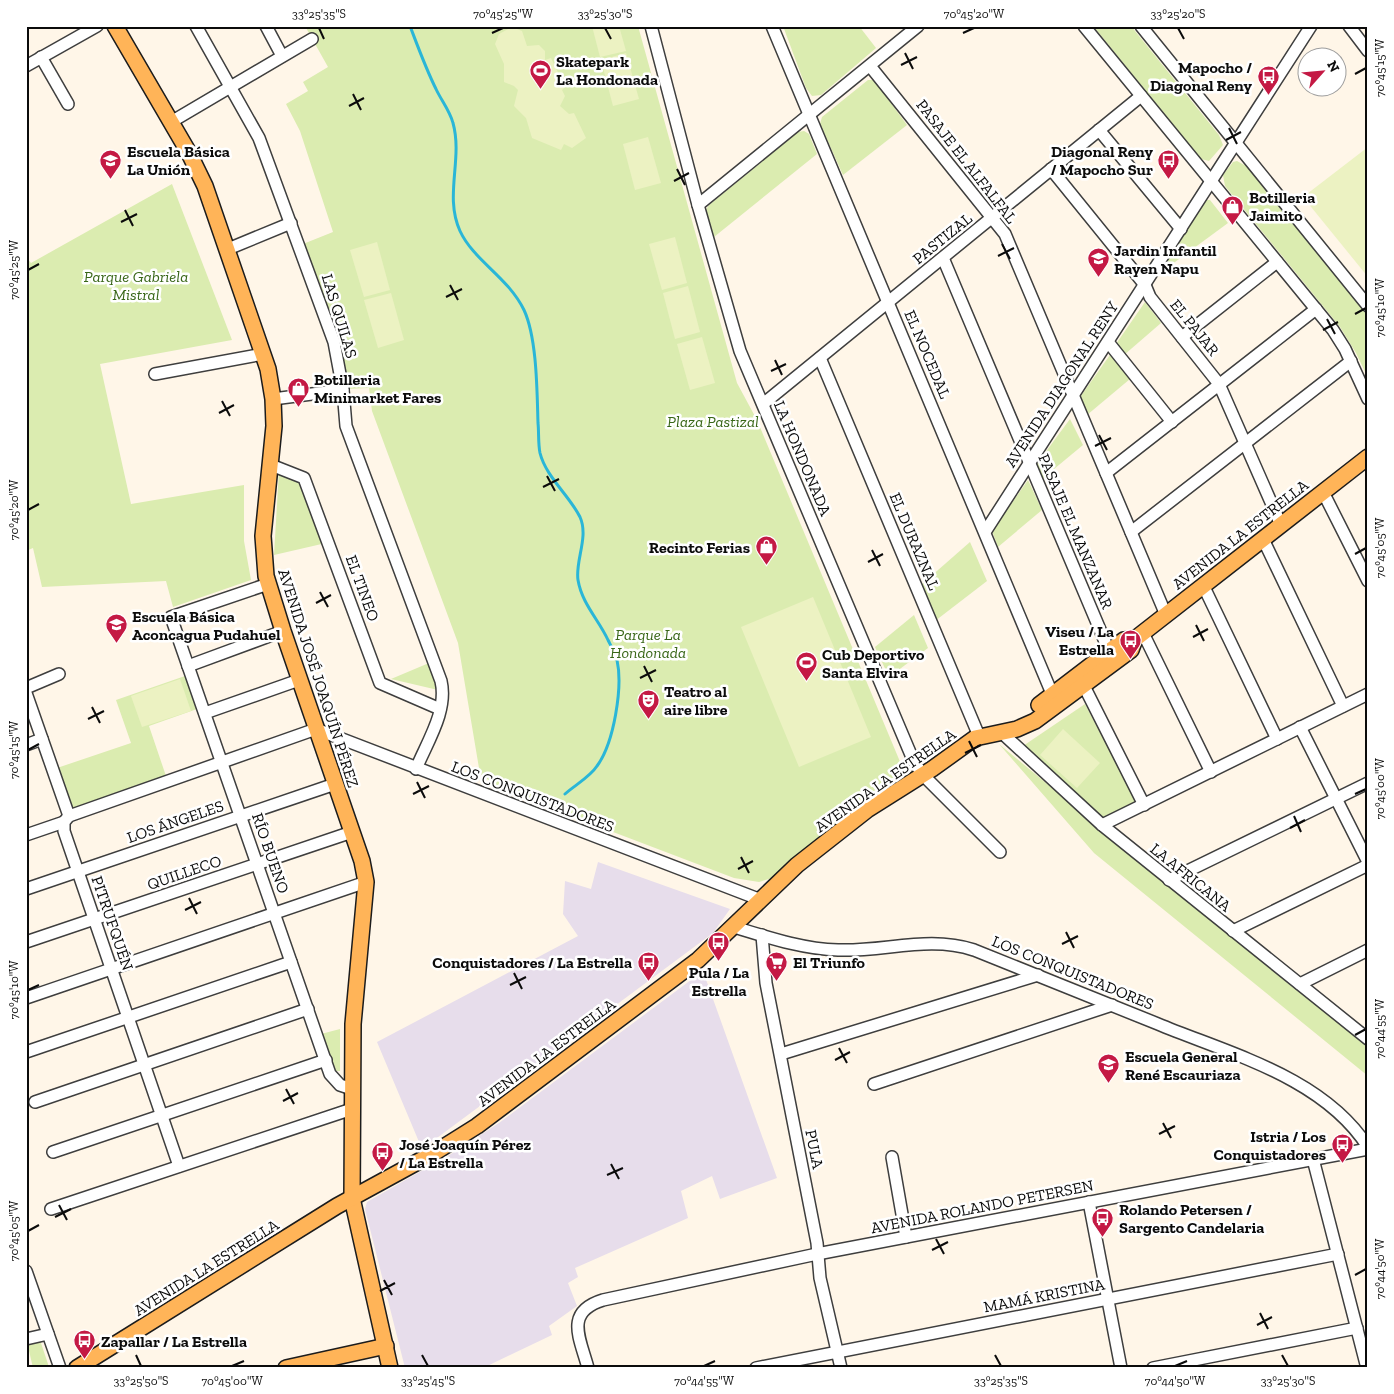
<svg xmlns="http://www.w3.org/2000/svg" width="1394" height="1394" viewBox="0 0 1394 1394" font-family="'Zilla Slab',serif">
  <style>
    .industrial { fill: #e7ddeb }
    .green { fill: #dbecb0 }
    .pitch { fill: #ecf2c2 }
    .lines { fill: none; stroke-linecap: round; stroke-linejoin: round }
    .stream { stroke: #2ab6d7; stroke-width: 3 }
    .minor-casing { stroke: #3e3e3e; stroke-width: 14 }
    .major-casing { stroke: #1c1c1c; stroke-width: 18 }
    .minor { stroke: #fff; stroke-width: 11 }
    .major { stroke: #ffb458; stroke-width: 15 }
    .ticks { fill: none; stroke: #0b0b0b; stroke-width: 2 }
    .labels { text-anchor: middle; stroke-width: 5; stroke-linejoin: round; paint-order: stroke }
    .poi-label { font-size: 16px; font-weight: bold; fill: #0b0b0b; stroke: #fff; text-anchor: start }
    .street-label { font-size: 16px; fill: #0b0b0b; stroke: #fff }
    .park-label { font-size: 16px; font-style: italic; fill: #386617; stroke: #fff }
    .neatline { fill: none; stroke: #0b0b0b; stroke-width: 2 }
    .ticks-label { font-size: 12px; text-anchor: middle; fill: #0b0b0b }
  </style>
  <rect width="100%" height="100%" fill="#fff6e8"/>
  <!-- industrial -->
  <g class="industrial">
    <path d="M598,862L730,909L713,933L422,1149L377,1042L578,936L563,914L565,881L591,889Z"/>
    <path d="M703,971L777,1178L720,1199L712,1176L681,1191L688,1218L575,1268L578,1277L568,1283L577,1306L549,1326L552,1335L483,1368H405L365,1209L367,1202L451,1154L499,1123Z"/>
  </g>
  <!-- green -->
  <g class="green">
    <path d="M305,26H638L737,383L757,420L906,776L858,808L772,878L759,882L734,878L503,790L480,774L458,643L372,411L369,388L346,389L303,244L333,232L300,131L286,104L308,91L303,82L328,67Z"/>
    <path d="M783,26H859L876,48L821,95L812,96L806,88Z"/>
    <path d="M1093,26H1131L1219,135L1223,145L1209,161L1201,159Z"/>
    <path d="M868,80H874L907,125L843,175L820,124L822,117Z"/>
    <path d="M804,131L809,134L817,154L714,237L705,211L709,205L798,132Z"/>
    <path d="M1237,161L1248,167L1368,315V378L1356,353L1340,327L1225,186L1223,175L1233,162Z"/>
    <path d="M172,184L232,340L100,364L131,504L244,485V541L251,580L173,607L166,581L42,587L33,548L26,551V257L31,263Z"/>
    <path d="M1206,200H1210L1228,223L1156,276Z"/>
    <path d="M1145,302L1161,323L1124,355L1116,344Z"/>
    <path d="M1110,355L1130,379L1087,415L1080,397Z"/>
    <path d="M1070,419L1083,445L1042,479L1036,465Z"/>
    <path d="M279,470L304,480L326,543L274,555Z"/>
    <path d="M1028,480L1042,510L998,547L992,531Z"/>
    <path d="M970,542L987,581L935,621L921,585Z"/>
    <path d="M914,615L928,648L889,677L875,647Z"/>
    <path d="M429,663L438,690L391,679Z"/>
    <path d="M185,676L197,709L149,726L166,776L71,809L57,768L131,743L116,700Z"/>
    <path d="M1085,704L1136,801L1105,819L1023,746Z"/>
    <path d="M999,744L1291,986L1368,1044V1076L1094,853Z"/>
    <path d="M340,1029V1071H334L321,1034Z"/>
    <path d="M40,1340L49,1367L48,1368H33L27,1342Z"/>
  </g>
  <!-- pitch -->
  <g class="pitch">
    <path d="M592,26H619L626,51L600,57Z"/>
    <path d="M512,27L522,31L527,46L539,45L545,51V60L551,58L565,87L562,90L565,96L560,106L569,114L574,113L586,138L572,148L564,144L561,150L532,138L526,118L514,106L518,90L514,86L504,82V64L495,44L499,34Z"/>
    <path d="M626,53L639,99L613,106L601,60Z"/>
    <path d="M648,137L661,183L635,190L623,144Z"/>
    <path d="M1368,147V277L1303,197Z"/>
    <path d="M675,237L687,283L662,290L649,244Z"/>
    <path d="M377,242L390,290L364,297L350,250Z"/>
    <path d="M688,286L700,332L675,339L663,293Z"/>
    <path d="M391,293L404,340L378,348L364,300Z"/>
    <path d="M702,337L715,383L690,390L677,344Z"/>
    <path d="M813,597L871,737L799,767L741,627Z"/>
    <path d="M180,679L191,711L142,727L131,696Z"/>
    <path d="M1063,729L1100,763L1077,788L1040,755Z"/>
  </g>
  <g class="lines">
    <!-- stream -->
    <path class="stream" d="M410,26C418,47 426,69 436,89C441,100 450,111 453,123C463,159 444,196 460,231C474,261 508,277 524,310C537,338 537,391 538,423C539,432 538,443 540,453C546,477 569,495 580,517C589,537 575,561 578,580C582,604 599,620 608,640C611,646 615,653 617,660C623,687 614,743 597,766C590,777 575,785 565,794"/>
    <defs>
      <g id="minor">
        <path d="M196,26L259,138L334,342L343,390L346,426L441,681C448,711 427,742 416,769"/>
        <path d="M266,26L282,56"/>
        <path d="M651,26L698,205L740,351L914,762L923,775L1000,852"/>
        <path d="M772,26L1053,696"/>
        <path d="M1084,26L1333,330L1345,349L1368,399"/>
        <path d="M1141,26L1368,306"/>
        <path d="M1349,26L1368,51"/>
        <path d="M41,57L68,104"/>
        <path d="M26,66L97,26"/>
        <path d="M870,66L1005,234L1166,615"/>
        <path d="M171,122L312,39"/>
        <path d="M1099,130L1181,229"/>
        <path d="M1051,169L1145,285L1150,297L1219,384L1281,525"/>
        <path d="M698,205L918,26"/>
        <path d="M228,249L291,223"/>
        <path d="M943,258L1109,651"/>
        <path d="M1182,337L1277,262"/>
        <path d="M1108,342L1172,422"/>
        <path d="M820,358L979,736"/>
        <path d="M155,374L263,354"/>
        <path d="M273,399L343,390"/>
        <path d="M763,404L1141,96"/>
        <path d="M271,465L304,478L380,683L440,709"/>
        <path d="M1106,473L1316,309"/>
        <path d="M1323,492L1368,581"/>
        <path d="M985,532L1311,26"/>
        <path d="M1131,532L1351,361"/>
        <path d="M1263,539L1343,706"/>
        <path d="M268,584L171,617L330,1074L340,1085L352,1089"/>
        <path d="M1203,585L1277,739"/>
        <path d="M1143,633L1211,772"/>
        <path d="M188,666L283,631"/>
        <path d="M1084,686L1144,805"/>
        <path d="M26,688L59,674"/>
        <path d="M26,693L69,816"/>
        <path d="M205,713L299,680"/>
        <path d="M1300,727L1368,862"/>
        <path d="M1001,732L1102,825L1368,1039"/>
        <path d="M26,745L42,739"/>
        <path d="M1102,825L1368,694"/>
        <path d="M26,835L64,822"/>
        <path d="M1169,880L1368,783"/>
        <path d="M26,889L335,784"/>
        <path d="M734,927C767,937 802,949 838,950C884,952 929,935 974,950C1035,975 1097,999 1158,1024C1230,1054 1323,1077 1368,1147"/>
        <path d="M1233,931L1368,865"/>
        <path d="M762,935L766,983L817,1243L820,1278L841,1368"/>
        <path d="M26,942L352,832"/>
        <path d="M1300,984L1368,950"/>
        <path d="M26,998L366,882"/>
        <path d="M26,1052L291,962"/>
        <path d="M781,1054L1038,975"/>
        <path d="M874,1084L1112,1005"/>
        <path d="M35,1102L308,1009"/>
        <path d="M53,1152L326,1060"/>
        <path d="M892,1157L906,1237"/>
        <path d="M1313,1159L1367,1368"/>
        <path d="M179,1166L64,831V822L69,816L316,729L761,900"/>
        <path d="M1089,1202L1121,1368"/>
        <path d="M51,1209L352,1109"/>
        <path d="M26,1271L60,1368"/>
        <path d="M26,1339L48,1334"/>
        <path d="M588,1368C580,1338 564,1312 603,1300L817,1254L1368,1149"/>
        <path d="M756,1368L1338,1254"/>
        <path d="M1153,1368L1357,1328"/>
      </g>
      <g id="major">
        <path d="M115,26L189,153L205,186L268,369L273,399L274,426L263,536L266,576L283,631L362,861L366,882L353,1024L352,1198L390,1368"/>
        <path d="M1039,705L1124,640L1135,639L1368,457"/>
        <path d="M77,1368L337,1206L434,1153L477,1126L698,960L797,865L867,810L932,769L975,738L1017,729L1035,721L1131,650L1135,639"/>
        <path d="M286,1368L386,1346"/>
      </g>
    </defs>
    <!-- minor casing -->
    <use href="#minor" class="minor-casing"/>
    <!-- major casing -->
    <use href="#major" class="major-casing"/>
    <!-- minor -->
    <use href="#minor" class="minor"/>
    <!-- major -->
    <use href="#major" class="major"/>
  </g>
  <!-- ticks -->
  <path class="ticks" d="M319,28L324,39M605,28L611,39M1178,28L1184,39M492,33L503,28M963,33L974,28M905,53L913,69M901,65L917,57M1355,74L1366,68M353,94L361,110M349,106L364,98M1229,128L1237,144M1226,140L1241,132M677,169L685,185M674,181L689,173M125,210L133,226M121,222L137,214M1002,244L1010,259M998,256L1014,248M28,270L39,264M450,285L458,300M446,297L462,289M1355,314L1366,308M1327,319L1335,334M1323,330L1338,322M775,360L782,375M771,371L786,364M222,401L230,416M219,413L234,405M1099,435L1107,450M1095,446L1111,438M547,476L555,491M543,487L559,479M28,510L39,504M872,550L880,566M1355,554L1366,548M868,562L883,554M320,592L328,607M316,603L331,595M1196,625L1204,641M1193,637L1208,629M644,666L652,682M640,678L656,670M92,707L100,723M88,719L104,711M969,741L977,757M28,750L39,744M965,753L981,745M417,782L425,798M413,794L429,786M1355,794L1366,789M1294,816L1301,832M1290,828L1305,820M741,857L749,873M738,869L753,861M189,898L197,914M185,910L201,902M1066,932L1074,948M1062,944L1078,936M514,973L522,989M510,985L526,977M28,990L39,985M1355,1035L1366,1029M839,1048L847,1063M835,1060L850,1052M286,1089L294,1104M283,1101L298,1093M1163,1123L1171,1138M1159,1134L1175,1126M611,1164L619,1179M607,1175L623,1168M59,1205L67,1220M55,1217L71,1209M28,1231L39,1225M936,1239L944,1254M932,1250L948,1242M1355,1275L1366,1269M384,1280L392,1295M380,1291L395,1283M1260,1313L1268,1329M1257,1325L1272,1317M136,1355L141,1366M422,1355L428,1366M995,1355L1001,1366M1282,1355L1288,1366M232,1366L244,1361M704,1366L715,1361M1175,1366L1187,1361"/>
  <!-- icons -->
  <defs>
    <symbol id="stadium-pin" viewBox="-11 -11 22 30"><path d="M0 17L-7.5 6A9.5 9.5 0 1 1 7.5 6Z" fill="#c41944" stroke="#fff"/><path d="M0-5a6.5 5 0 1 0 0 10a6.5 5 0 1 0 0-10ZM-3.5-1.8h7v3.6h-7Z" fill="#fff"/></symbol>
    <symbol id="bus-pin" viewBox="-11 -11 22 30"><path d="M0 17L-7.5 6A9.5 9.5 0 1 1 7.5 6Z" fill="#c41944" stroke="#fff"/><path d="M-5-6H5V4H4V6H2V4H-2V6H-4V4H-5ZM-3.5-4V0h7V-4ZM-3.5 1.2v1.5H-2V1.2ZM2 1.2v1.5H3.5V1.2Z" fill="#fff"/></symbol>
    <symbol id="school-pin" viewBox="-11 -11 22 30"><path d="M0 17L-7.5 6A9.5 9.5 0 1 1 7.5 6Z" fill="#c41944" stroke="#fff"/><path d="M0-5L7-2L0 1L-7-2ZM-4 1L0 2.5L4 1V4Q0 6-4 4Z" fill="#fff"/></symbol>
    <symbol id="shop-pin" viewBox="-11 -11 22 30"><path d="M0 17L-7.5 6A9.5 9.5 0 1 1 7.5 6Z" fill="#c41944" stroke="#fff"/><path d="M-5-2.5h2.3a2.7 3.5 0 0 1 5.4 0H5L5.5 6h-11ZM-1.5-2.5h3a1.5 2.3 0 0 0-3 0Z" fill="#fff"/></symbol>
    <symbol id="theatre-pin" viewBox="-11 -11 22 30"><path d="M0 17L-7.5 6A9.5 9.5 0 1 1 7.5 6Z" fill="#c41944" stroke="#fff"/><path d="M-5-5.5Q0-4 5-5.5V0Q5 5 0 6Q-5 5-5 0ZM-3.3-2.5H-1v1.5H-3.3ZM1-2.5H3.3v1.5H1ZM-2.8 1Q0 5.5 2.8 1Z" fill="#fff"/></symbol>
    <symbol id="supermarket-pin" viewBox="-11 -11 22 30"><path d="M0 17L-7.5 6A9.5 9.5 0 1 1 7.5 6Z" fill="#c41944" stroke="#fff"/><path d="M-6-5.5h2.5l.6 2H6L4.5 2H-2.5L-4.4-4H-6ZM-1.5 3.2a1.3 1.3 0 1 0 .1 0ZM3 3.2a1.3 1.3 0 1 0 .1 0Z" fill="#fff"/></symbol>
  </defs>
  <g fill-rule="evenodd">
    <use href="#stadium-pin" x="528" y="58" width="25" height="34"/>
    <use href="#bus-pin" x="1256" y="64" width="25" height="34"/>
    <use href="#school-pin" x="98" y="148" width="25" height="34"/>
    <use href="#bus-pin" x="1156" y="148" width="25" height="34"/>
    <use href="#shop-pin" x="1220" y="194" width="25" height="34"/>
    <use href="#school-pin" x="1086" y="246" width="25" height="34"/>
    <use href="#shop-pin" x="286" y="376" width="25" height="34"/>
    <use href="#shop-pin" x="754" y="534" width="25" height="34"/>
    <use href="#school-pin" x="104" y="612" width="25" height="34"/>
    <use href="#bus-pin" x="1118" y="628" width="25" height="34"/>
    <use href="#stadium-pin" x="794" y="650" width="25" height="34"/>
    <use href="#theatre-pin" x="636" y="688" width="25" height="34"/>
    <use href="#bus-pin" x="706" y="930" width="25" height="34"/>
    <use href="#bus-pin" x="636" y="950" width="25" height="34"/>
    <use href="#supermarket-pin" x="764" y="950" width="25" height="34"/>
    <use href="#school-pin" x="1096" y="1052" width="25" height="34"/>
    <use href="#bus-pin" x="1330" y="1132" width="25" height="34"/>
    <use href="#bus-pin" x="370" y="1140" width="25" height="34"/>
    <use href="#bus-pin" x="1090" y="1206" width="25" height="34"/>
    <use href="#bus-pin" x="72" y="1328" width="25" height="34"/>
  </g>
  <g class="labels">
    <!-- poi labels -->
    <g class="poi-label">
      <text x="556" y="67">Skatepark<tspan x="556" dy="18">La Hondonada</tspan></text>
      <text x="1252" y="73" text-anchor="end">Mapocho /<tspan x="1252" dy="18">Diagonal Reny</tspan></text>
      <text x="127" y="157">Escuela Básica<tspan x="127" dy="18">La Unión</tspan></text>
      <text x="1153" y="157" text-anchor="end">Diagonal Reny<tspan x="1153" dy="18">/ Mapocho Sur</tspan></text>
      <text x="1249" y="203">Botilleria<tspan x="1249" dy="18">Jaimito</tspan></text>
      <text x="1114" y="256">Jardin Infantil<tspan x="1114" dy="18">Rayen Napu</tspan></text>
      <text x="314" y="385">Botilleria<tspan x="314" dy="18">Minimarket Fares</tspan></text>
      <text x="750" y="553" text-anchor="end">Recinto Ferias</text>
      <text x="132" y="622">Escuela Básica<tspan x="132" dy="18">Aconcagua Pudahuel</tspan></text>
      <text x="1114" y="637" text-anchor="end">Viseu / La<tspan x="1114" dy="18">Estrella</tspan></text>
      <text x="822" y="660">Cub Deportivo<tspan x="822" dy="18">Santa Elvira</tspan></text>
      <text x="664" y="697">Teatro al<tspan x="664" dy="18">aire libre</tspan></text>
      <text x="632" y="968" text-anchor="end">Conquistadores / La Estrella</text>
      <text x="793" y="968">El Triunfo</text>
      <text x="719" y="978" text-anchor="middle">Pula / La<tspan x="719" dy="18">Estrella</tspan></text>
      <text x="1125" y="1062">Escuela General<tspan x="1125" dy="18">René Escauriaza</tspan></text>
      <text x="1326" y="1142" text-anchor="end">Istria / Los<tspan x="1326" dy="18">Conquistadores</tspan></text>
      <text x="399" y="1150">José Joaquín Pérez<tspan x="399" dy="18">/ La Estrella</tspan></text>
      <text x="1119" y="1215">Rolando Petersen /<tspan x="1119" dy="18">Sargento Candelaria</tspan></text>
      <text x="101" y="1347">Zapallar / La Estrella</text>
    </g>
    <!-- street labels -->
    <g class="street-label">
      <text transform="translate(967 161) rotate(52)" y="6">PASAJE EL ALFALFAL</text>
      <text transform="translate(942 238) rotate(-39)" y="6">PASTIZAL</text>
      <text transform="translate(340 316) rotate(73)" y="6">LAS QUILAS</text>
      <text transform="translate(1195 327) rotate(51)" y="6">EL PAJAR</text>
      <text transform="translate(928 354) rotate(67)" y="6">EL NOCEDAL</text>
      <text transform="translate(1061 384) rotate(-57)" y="6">AVENIDA DIAGONAL RENY</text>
      <text transform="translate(803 458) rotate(67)" y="6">LA HONDONADA</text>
      <text transform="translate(1076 531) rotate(67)" y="6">PASAJE EL MANZANAR</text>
      <text transform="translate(1240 534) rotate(-38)" y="6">AVENIDA LA ESTRELLA</text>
      <text transform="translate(915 541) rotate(67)" y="6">EL DURAZNAL</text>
      <text transform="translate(363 588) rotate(70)" y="6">EL TINEO</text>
      <text transform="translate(319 678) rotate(72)" y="6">AVENIDA JOSÉ JOAQUÍN PÉREZ</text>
      <text transform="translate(885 780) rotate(-35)" y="6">AVENIDA LA ESTRELLA</text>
      <text transform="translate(533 796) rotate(21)" y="6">LOS CONQUISTADORES</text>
      <text transform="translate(175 821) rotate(-19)" y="6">LOS ÁNGELES</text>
      <text transform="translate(271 853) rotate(71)" y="6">RÍO BUENO</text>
      <text transform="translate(184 872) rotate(-19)" y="6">QUILLECO</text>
      <text transform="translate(1191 877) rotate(39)" y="6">LA AFRICANA</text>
      <text transform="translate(113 923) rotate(71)" y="6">PITRUFQUÉN</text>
      <text transform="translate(1073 972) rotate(22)" y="6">LOS CONQUISTADORES</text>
      <text transform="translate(546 1052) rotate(-37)" y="6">AVENIDA LA ESTRELLA</text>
      <text transform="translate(815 1149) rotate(79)" y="6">PULA</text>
      <text transform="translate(982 1206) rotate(-11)" y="6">AVENIDA ROLANDO PETERSEN</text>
      <text transform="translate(206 1267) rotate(-32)" y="6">AVENIDA LA ESTRELLA</text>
      <text transform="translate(1044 1295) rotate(-11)" y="6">MAMÁ KRISTINA</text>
    </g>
    <!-- park labels -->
    <g class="park-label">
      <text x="136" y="282">Parque Gabriela<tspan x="136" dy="18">Mistral</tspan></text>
      <text x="713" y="427">Plaza Pastizal</text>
      <text x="648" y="640">Parque La<tspan x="648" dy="18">Hondonada</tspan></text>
    </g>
  </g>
  <!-- border -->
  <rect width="1394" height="1394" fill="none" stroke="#ffffff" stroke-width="55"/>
  <!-- north arrow -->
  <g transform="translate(1322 72) rotate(63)"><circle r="24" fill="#ffffff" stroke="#9d9d9d"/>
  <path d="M0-4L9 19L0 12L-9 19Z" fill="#c41944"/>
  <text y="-8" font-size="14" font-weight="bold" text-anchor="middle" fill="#0b0b0b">N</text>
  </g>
  <rect x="28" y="28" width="1338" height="1338" class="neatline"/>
  <g class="ticks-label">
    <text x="319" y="18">33°25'35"S</text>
    <text x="503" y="18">70°45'25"W</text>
    <text x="605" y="18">33°25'30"S</text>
    <text x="974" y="18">70°45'20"W</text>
    <text x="1178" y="18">33°25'20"S</text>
    <text transform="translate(1380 68) rotate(-90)" y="4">70°45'15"W</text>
    <text transform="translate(14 270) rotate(-90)" y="4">70°45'25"W</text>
    <text transform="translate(1380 308) rotate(-90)" y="4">70°45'10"W</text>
    <text transform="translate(14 510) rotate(-90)" y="4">70°45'20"W</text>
    <text transform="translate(1380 548) rotate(-90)" y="4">70°45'05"W</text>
    <text transform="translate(14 750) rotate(-90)" y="4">70°45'15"W</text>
    <text transform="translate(1380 789) rotate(-90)" y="4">70°45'00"W</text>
    <text transform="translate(14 990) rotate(-90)" y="4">70°45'10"W</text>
    <text transform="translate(1380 1029) rotate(-90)" y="4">70°44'55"W</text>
    <text transform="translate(14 1231) rotate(-90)" y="4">70°45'05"W</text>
    <text transform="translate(1380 1269) rotate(-90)" y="4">70°44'50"W</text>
    <text x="141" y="1385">33°25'50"S</text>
    <text x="232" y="1385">70°45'00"W</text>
    <text x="428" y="1385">33°25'45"S</text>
    <text x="704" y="1385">70°44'55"W</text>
    <text x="1001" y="1385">33°25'35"S</text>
    <text x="1175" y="1385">70°44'50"W</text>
    <text x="1288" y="1385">33°25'30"S</text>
  </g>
</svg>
